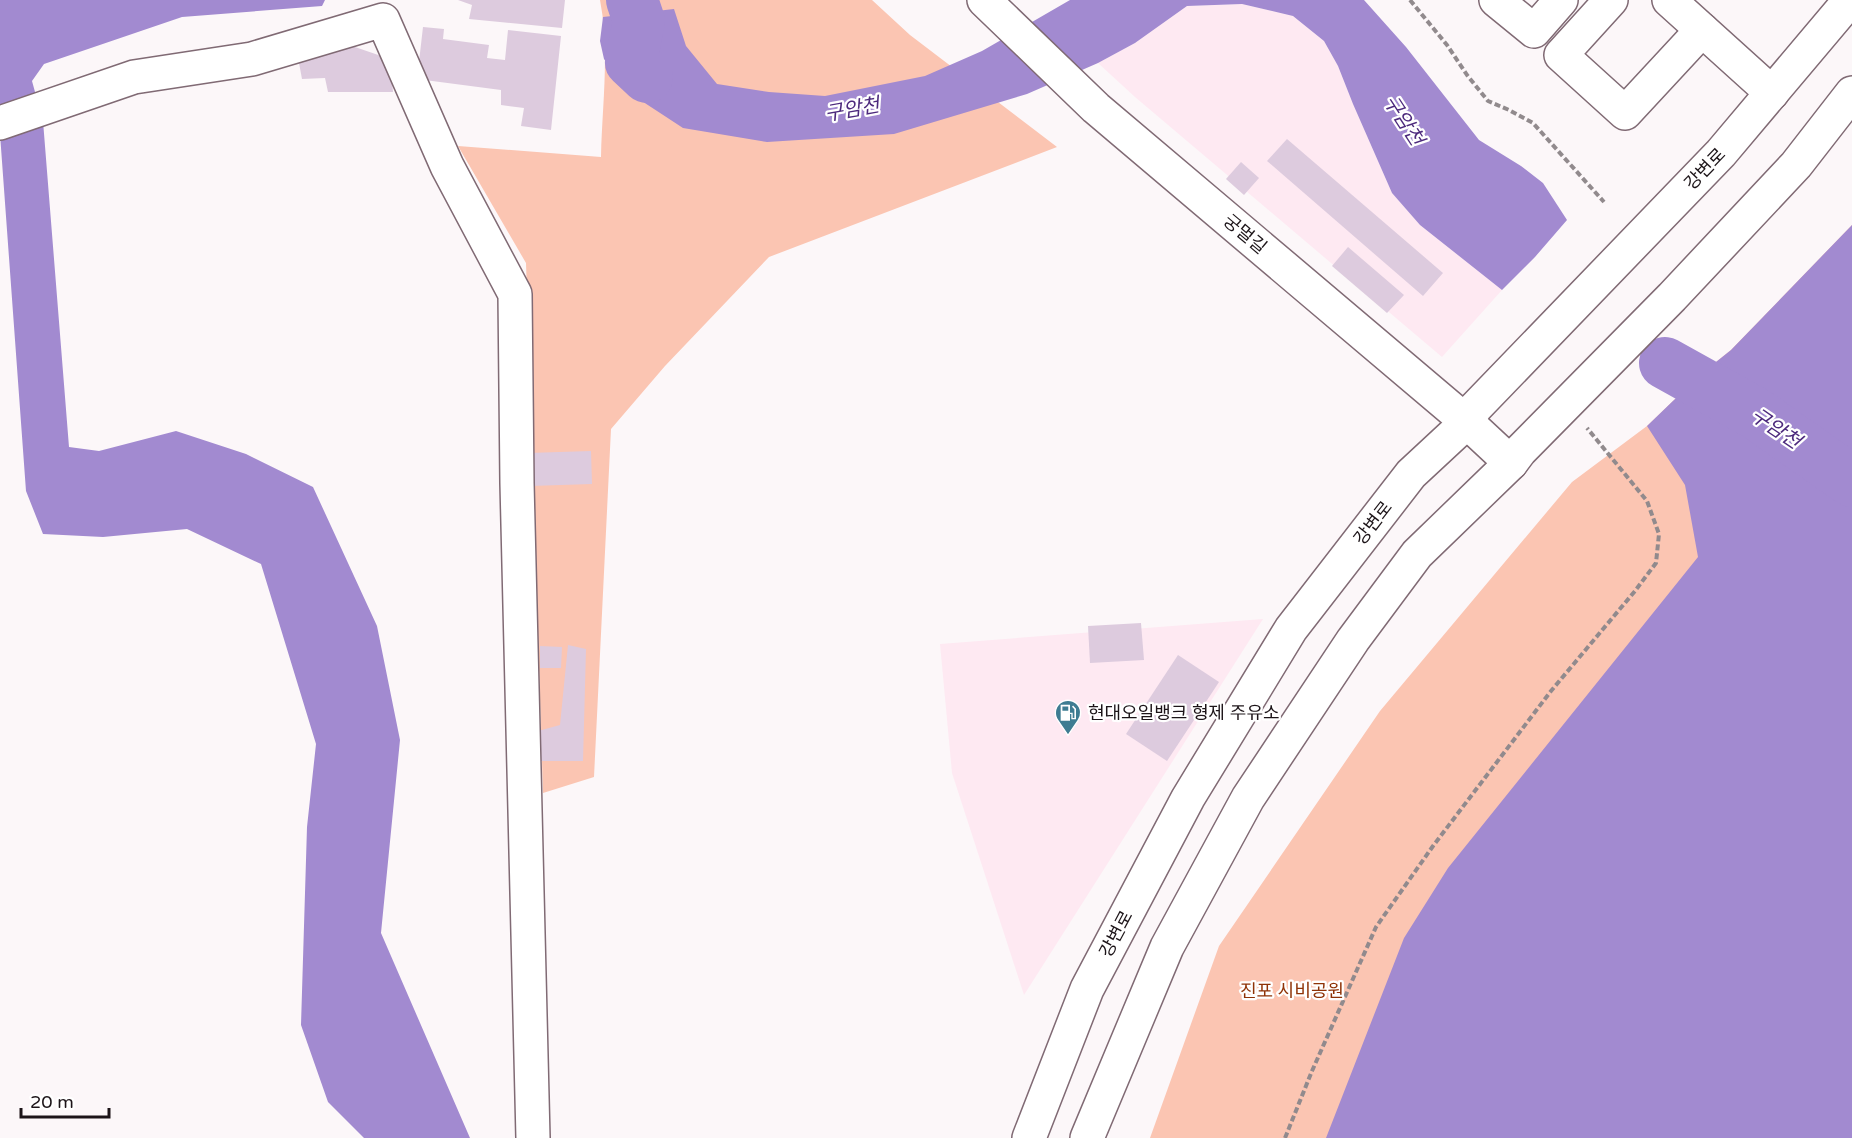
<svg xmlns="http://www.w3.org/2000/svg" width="1852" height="1138" viewBox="0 0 1852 1138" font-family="'Varela Round','Noto Sans KR',sans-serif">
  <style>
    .built { fill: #fee9f2 }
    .green { fill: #fbc5b2 }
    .water { fill: #a28ad0 }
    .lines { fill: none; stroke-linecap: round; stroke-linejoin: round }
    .river { stroke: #a28ad0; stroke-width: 52 }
    .building { fill: #ddcbde }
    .minor-casing { stroke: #806a74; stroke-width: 36 }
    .path { stroke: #918a8d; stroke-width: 4; stroke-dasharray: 6 3; stroke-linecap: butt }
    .minor { stroke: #fff; stroke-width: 33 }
    .labels { text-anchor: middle; stroke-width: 4.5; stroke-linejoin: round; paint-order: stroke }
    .street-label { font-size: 18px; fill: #1c1418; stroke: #fff }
    .poi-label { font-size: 18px; fill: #1c1418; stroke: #fff; text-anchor: start }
    .park-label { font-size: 18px; fill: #8f3307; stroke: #fff }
    .water-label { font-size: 20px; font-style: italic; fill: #4d2a7d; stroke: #fff }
  </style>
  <rect width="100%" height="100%" fill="#fcf7f9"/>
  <!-- built -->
  <g class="built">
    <path d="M1242,4L1293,16L1324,41L1338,66L1353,104L1392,193L1420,225L1502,290L1442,357L1135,97L1098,63L1135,43L1187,6Z"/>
    <path d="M1263,619L1024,995L952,773L940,644Z"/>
  </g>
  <!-- green -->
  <g class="green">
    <path d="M600,0H872L910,35L1057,147L769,257L665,366L611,429L594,777L543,793L526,263L458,146L601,157C602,106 610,51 600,0Z"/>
    <path d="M1852,225V1138H1150L1219,946L1380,711L1572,482L1647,426L1701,374L1731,350Z"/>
  </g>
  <!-- water -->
  <g class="water">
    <path d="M0,0H325L322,6L182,17L44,64L32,81L43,121L69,447L99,451L176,431L246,454L313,487L377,626L400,740L381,933L470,1138H364L328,1102L301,1025L307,827L316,744L261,564L187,529L103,537L43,534L26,491L0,134Z"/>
    <path d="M1070,0H1364L1406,47L1479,140L1521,166L1543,183L1567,220L1535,257L1502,290L1420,225L1392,193L1353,104L1338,66L1324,41L1293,16L1242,4L1187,6L1135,43L1098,63L1027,94L894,134L767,142L683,128L628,92L604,59L600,41L603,17L674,9L686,46L717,84L769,92L825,96L925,76L982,51Z"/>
    <path d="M1852,225V1138H1326L1404,938L1448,868L1698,557L1685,485L1647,426L1701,374L1731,350Z"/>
  </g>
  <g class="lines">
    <!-- river -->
    <g class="river">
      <path d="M632,0L639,21L631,62L647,77"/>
      <path d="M1665,363L1755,413L1852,481"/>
    </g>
  </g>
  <!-- building -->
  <g class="building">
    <path d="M458,0H565L562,28L469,19L472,5Z"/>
    <path d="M423,27L444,29L443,39L489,45L487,58L505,60L508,30L561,36L551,130L521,126L524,108L501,105V90L417,79Z"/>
    <path d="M352,46L390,59L393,92H328L325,78L302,79L299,63Z"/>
    <path d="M1287,139L1443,273L1423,296L1267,161Z"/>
    <path d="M1241,162L1259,178L1244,195L1226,179Z"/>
    <path d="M1348,247L1404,295L1387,313L1332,266Z"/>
    <path d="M591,451L592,484L530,486L528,453Z"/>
    <path d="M1141,623L1144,660L1090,663L1088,626Z"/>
    <path d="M568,645L586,649L583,761H538V731L560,725Z"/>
    <path d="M540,646L562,647L561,668H540Z"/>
    <path d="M1178,655L1219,682L1167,761L1126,734Z"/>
  </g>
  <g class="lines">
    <defs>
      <g id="minor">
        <path d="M984,0L1096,108L1467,422L1511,463"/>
        <path d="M1496,0L1534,31L1561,0"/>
        <path d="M1611,0L1561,55L1625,113L1702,30"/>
        <path d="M1669,0L1772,93"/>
        <path d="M0,123L134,77L252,59L383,20L447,166L515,294L517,483L533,1138"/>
        <path d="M1029,1138L1087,989L1188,798L1291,629L1411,474L1467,422L1475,408L1721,153L1850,0"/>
        <path d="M1087,1138L1167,947L1248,798L1353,640L1417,554L1511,463L1520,451L1672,297L1796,165L1852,93"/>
      </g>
    </defs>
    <!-- minor casing -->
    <use href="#minor" class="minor-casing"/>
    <!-- path -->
    <g class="path">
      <path d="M1410,0L1447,45L1467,75L1488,101L1509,110L1533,123L1604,202"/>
      <path d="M1285,1138L1312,1071L1376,927L1433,846L1551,691L1635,591L1656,563L1659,534L1647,501L1587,428"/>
    </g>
    <!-- minor -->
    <use href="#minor" class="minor"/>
  </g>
  <!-- icons -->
  <defs>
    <symbol id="fuel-pin" viewBox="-11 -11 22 30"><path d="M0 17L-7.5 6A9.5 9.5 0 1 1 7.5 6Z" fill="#3e7c92" stroke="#fff"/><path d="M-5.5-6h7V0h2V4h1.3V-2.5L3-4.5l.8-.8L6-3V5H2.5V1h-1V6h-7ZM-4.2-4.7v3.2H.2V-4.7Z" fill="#fff"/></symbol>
  </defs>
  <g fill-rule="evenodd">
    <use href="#fuel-pin" x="1053" y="698" width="30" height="40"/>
  </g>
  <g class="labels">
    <!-- street labels -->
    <g class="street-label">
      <text transform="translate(1705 169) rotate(-46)" y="6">강변로</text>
      <text transform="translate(1245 234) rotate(40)" y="6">궁멀길</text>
      <text transform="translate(1373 523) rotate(-52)" y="6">강변로</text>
      <text transform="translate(1116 934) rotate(-62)" y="6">강변로</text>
    </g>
    <!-- poi labels -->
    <g class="poi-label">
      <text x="1088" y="719">현대오일뱅크 형제 주유소</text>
    </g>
    <!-- park labels -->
    <g class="park-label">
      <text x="1292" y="997">진포 시비공원</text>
    </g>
    <!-- water labels -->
    <g class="water-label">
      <text transform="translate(852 109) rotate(-10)" y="7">구암천</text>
      <text transform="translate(1404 120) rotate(57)" y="7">구암천</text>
      <text transform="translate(1776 428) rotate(34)" y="7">구암천</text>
    </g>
  </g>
  <!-- scale -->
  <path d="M21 1108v9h88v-9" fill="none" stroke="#1c1418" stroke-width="3"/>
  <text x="30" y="1108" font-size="18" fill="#1c1418" stroke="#ffffff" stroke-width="4.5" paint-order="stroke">20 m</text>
</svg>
